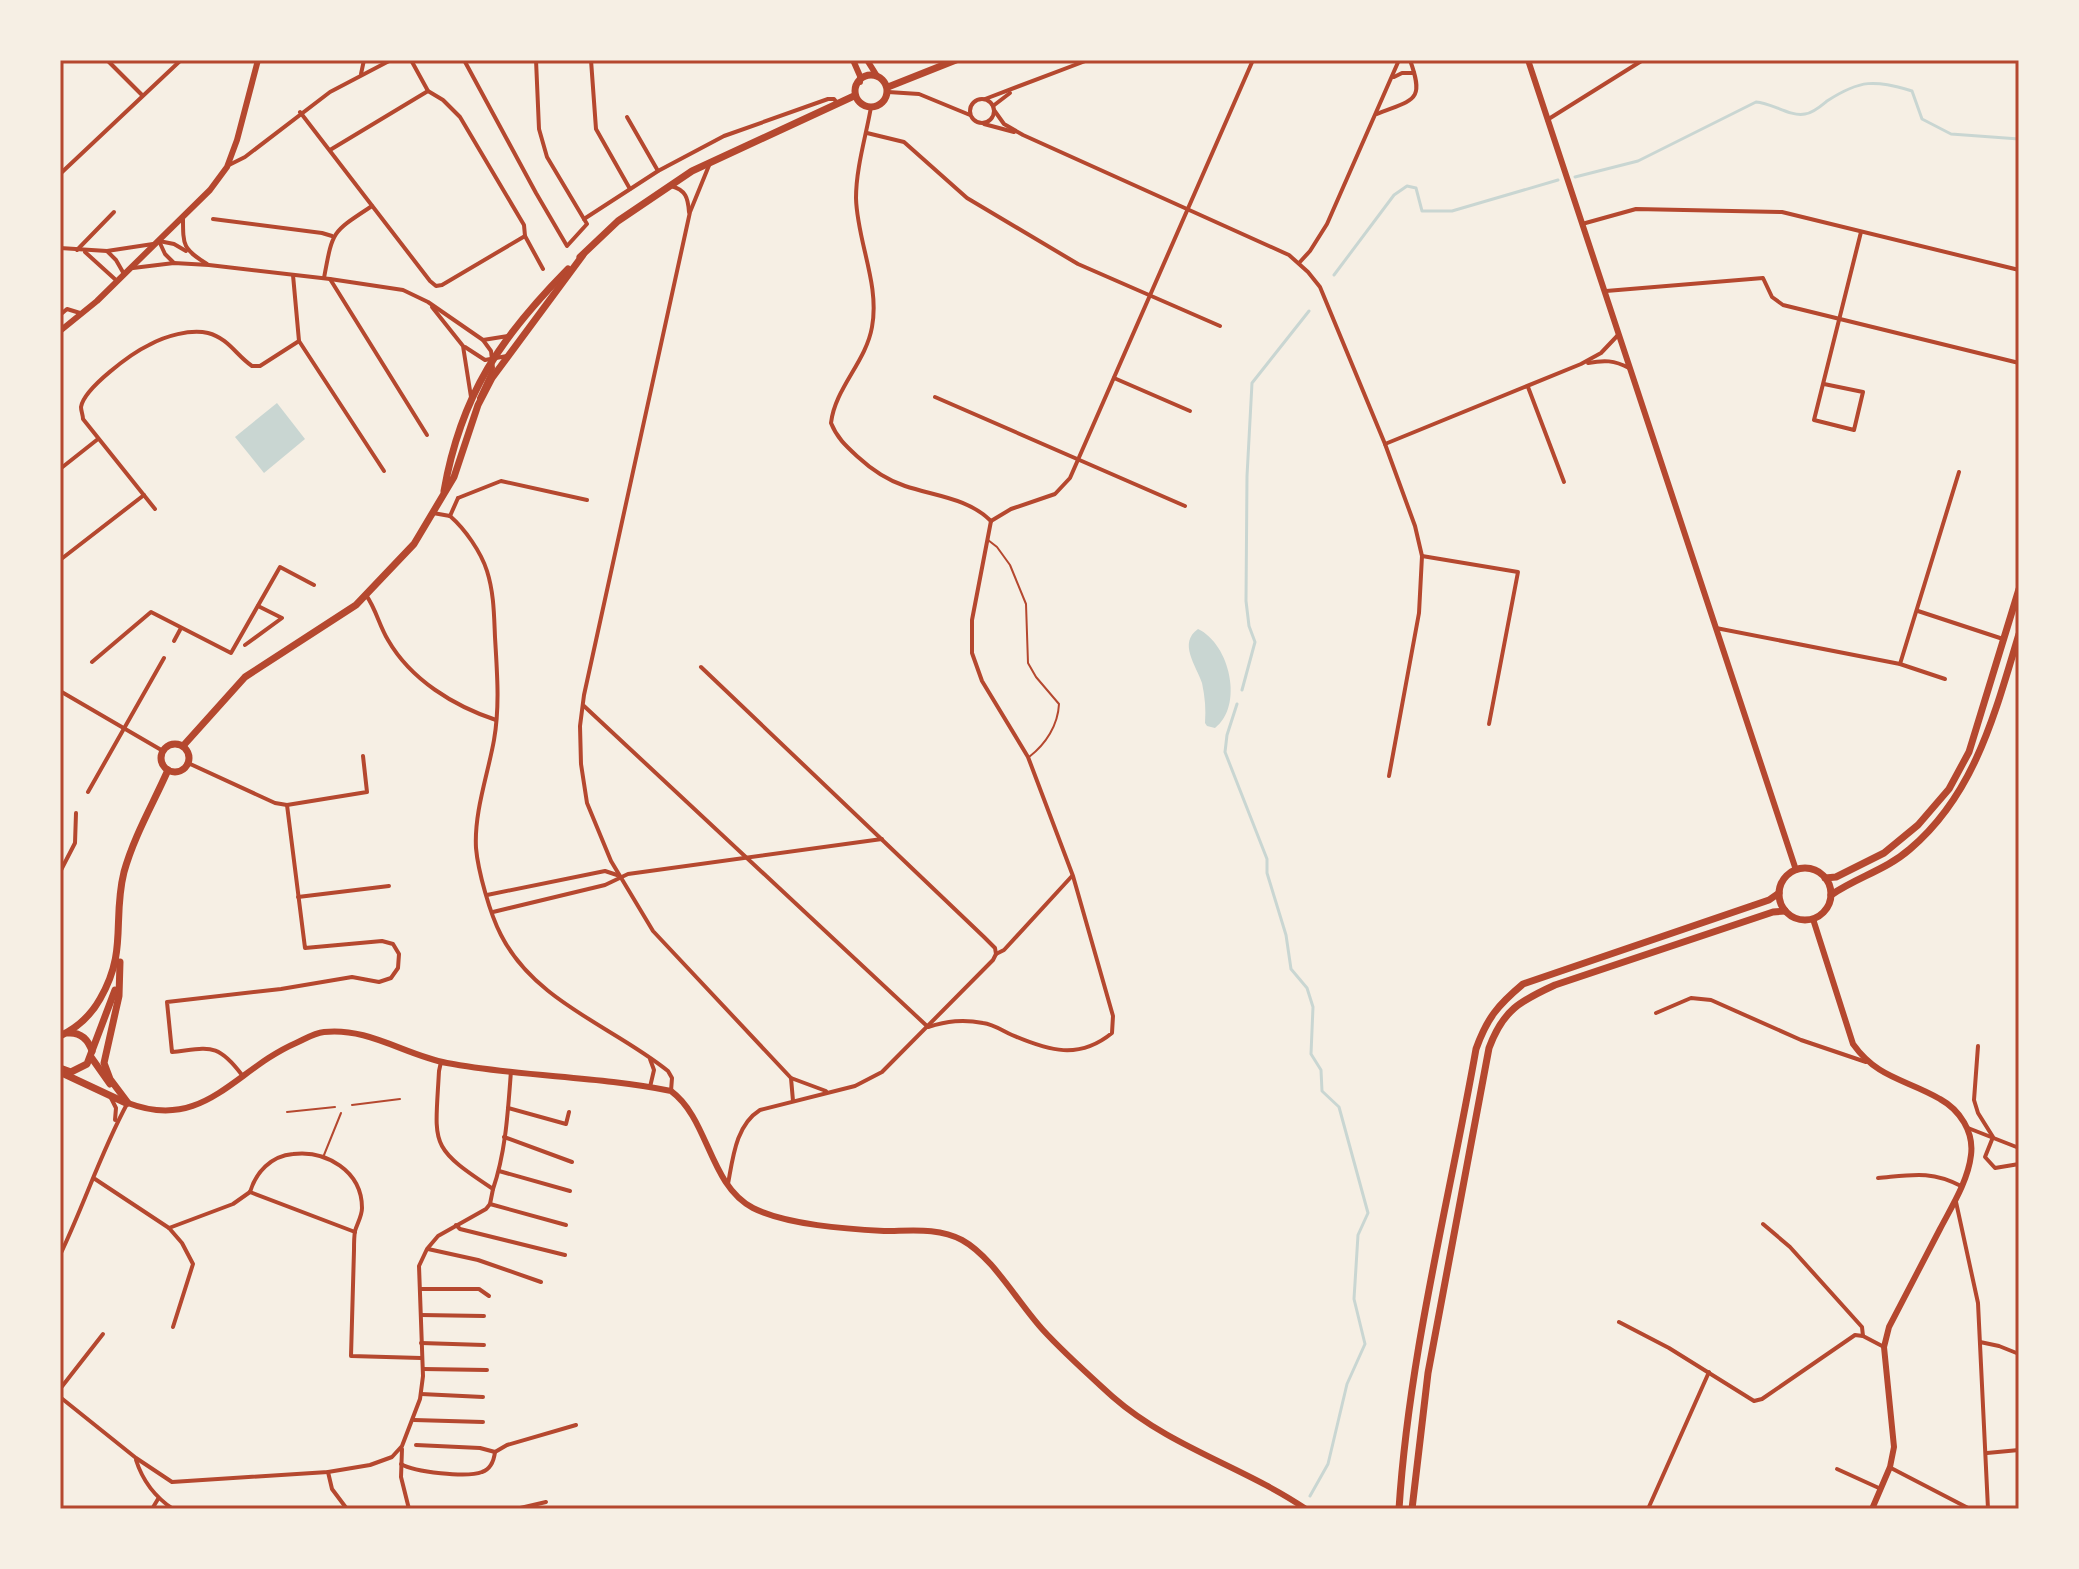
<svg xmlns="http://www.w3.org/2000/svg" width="2079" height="1569" viewBox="0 0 2079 1569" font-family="Signika,sans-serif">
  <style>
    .water { fill: #c9d6d2 }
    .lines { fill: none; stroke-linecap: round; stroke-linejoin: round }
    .stream { stroke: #c9d6d2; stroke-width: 3 }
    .service { stroke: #b5482f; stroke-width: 2 }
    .minor { stroke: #b5482f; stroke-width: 4 }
    .tertiary { stroke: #b5482f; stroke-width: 6 }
    .primary { stroke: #b5482f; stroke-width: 7 }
    .neatline { fill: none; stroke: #b5482f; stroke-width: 3 }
  </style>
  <rect width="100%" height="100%" fill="#f6efe4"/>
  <!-- water -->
  <g class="water">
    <path d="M277,403L305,439L264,473L235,437Z"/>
    <path d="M1198,629C1230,644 1244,706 1215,728L1207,726L1205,723C1206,709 1205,697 1202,683C1196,665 1178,643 1198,629Z"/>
  </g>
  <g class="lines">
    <!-- stream -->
    <g class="stream">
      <path d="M1575,177L1638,161L1756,102C1772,103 1790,117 1805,114C1813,113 1821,106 1827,101C1861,79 1874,80 1912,91L1922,119L1951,134L2019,139"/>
      <path d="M1334,275L1394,195L1407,186L1416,188L1422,211H1452L1558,180"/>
      <path d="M1242,690L1255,642L1249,626L1246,601L1247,476L1252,383L1309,311"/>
      <path d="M1237,704L1227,735L1225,752L1267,859V873L1286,935L1291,969L1307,988L1313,1007L1311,1054L1321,1070L1322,1091L1339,1107L1368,1213L1358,1235L1354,1299L1365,1344L1347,1384L1328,1464L1310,1496"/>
    </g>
    <!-- service -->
    <g class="service">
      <path d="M988,540L997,547L1010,565L1026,604L1028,663L1036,677L1059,704C1058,725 1046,744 1029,757"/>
      <path d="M352,1105L400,1099"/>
      <path d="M287,1112L335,1107"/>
      <path d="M324,1155L341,1113"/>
    </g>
    <!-- minor -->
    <g class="minor">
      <path d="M107,60L142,95"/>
      <path d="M411,60L428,91L443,100L460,117L524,225L525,236L543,269"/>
      <path d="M464,60L536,193L567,246L587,224L584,219"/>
      <path d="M536,60L539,129L547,157L584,219"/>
      <path d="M591,60L596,129L630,189"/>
      <path d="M361,74L364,60"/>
      <path d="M1394,77L1402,73H1414"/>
      <path d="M888,92L919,94L970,115"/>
      <circle cx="982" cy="111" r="12"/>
      <path d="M985,99L1088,60"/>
      <path d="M993,106L1010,93"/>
      <path d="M871,107C866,136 856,168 856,198C857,241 880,284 872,327C866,362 835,388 831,423C837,438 846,446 858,457C872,470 887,480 905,486C935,496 968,498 991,521"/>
      <path d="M994,110L1004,124L1023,135L1289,255L1308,272L1320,287L1385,444L1415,526L1422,556L1419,613L1389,776"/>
      <path d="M300,112L430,281L436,286L442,285L525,236"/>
      <path d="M1377,114C1414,99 1425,102 1410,60"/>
      <path d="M627,117L658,171"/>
      <path d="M1547,120L1643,60"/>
      <path d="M984,124L1014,132"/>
      <path d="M867,133L904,142L967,198L1078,264L1220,326"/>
      <path d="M330,150L428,91"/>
      <path d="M710,163L690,212L584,695L580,726L581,764L587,803L611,861L653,931L791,1078L793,1101"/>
      <path d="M229,165L245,157L330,92L391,60"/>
      <path d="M60,174L180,61"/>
      <path d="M671,186C686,190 688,198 689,212"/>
      <path d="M183,218C183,246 183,249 207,264"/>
      <path d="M213,219L322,233L332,236"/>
      <path d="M584,219L658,171L724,136L828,99H834L838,104"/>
      <path d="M1582,224L1636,209L1782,212L2019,270"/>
      <path d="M159,241L174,244L186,251"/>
      <path d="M159,241L165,254L174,263"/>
      <path d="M60,248L107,251L116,260L124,274"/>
      <path d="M77,250L114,212"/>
      <path d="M107,251L153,244"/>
      <path d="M85,252L117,281"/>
      <path d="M1299,263L1310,251L1327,224L1399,60"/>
      <path d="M133,268L174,263L209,265L330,279L403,290L428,302L483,340L491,351L493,368L479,398"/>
      <path d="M324,278C333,230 331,233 372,206"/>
      <path d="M330,279L427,435"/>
      <path d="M1606,291L1763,278L1772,297L1783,305L2019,363"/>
      <path d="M432,307L463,346L471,397"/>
      <path d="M60,315L67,309L80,313"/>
      <path d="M483,340L508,336"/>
      <path d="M299,341L384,471"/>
      <path d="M465,347L485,360L507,356"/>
      <path d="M1588,363C1604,360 1614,360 1629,368"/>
      <path d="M1114,378L1190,411"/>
      <path d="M1824,384L1863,392L1854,430L1814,420L1861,232"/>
      <path d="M1528,387L1564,482"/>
      <path d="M935,397L1185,506"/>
      <path d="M1385,444L1581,364L1601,353L1619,334"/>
      <path d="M60,469L98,439"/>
      <path d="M458,498L501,481L587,500"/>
      <path d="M155,509L83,419C83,415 81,411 81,407C84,388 132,353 149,345C165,336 190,329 208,333C228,338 237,356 252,366H260L299,341L293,275"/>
      <path d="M433,513L450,516"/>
      <path d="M450,516C465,529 481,552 487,571C494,593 494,615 495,637C497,672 500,706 494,740C488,774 474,812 476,848C478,871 490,914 501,935C535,1002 614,1027 668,1071L672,1078L671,1091"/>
      <path d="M450,516L458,498"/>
      <path d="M991,521L1011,509L1055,494L1070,478L1253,60"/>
      <path d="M1422,556L1518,572L1489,724"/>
      <path d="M60,560L144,495"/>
      <path d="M366,595C376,609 379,625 388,640C411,680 454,706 496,720"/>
      <path d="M1918,611L2003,639"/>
      <path d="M1716,628L1900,664L1959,472"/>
      <path d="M174,641L181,628"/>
      <path d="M245,645L282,618L258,606"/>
      <path d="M92,662L151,612L231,653L280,567L314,585"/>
      <path d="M1900,664L1945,679"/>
      <path d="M701,667L984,937L995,948L996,954"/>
      <path d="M60,691L163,751"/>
      <path d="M584,706L928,1027"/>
      <path d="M188,763L275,803L287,805L367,792L363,756"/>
      <path d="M88,792L164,658"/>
      <path d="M60,872L75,843L76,813"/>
      <path d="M487,895L605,871L617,875"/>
      <path d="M298,897L389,886"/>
      <path d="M493,912L605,885L628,874L882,839"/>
      <path d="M1656,1013L1691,998L1711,1000L1801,1040L1866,1062"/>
      <path d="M928,1027C947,1021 963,1019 983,1023C993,1024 1003,1031 1012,1035C1049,1051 1079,1060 1112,1033L1113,1016L1073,876L1028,757L982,681L972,653V620L991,521"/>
      <path d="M1978,1046L1974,1100L1978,1113L1993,1137L1985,1157L1995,1168L2019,1164"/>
      <path d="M650,1059L654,1070L650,1087"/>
      <path d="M242,1075C217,1042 210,1048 172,1052L167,1002L281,989L352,977L379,982L391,978L398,968L399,954L393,944L382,941L305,948L287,805"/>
      <path d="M791,1078L826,1091"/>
      <path d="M111,1098L116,1108L115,1120"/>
      <path d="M508,1108L566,1124L569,1112"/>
      <path d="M1968,1128L2019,1148"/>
      <path d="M504,1137L572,1162"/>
      <path d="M499,1171L570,1191"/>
      <path d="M1878,1178C1911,1175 1931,1170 1961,1186"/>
      <path d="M95,1179L169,1228L182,1243L193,1264L173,1327"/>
      <path d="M728,1184C733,1157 736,1125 760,1110L855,1086L882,1072L993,960L996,954L1004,950L1072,876"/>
      <path d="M493,1189C506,1151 508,1110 511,1071"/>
      <path d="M250,1192C256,1172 271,1156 293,1154C326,1150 362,1171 362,1208C362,1216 357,1224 355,1231C354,1237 354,1244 354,1250C353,1285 352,1320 351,1356L421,1358"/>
      <path d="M250,1192L355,1232"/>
      <path d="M1956,1202L1978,1303L1988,1509"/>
      <path d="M490,1204L566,1225"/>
      <path d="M1763,1224L1790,1247L1862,1327L1863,1336"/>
      <path d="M456,1225L460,1229L565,1255"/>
      <path d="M169,1228L233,1204L250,1192"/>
      <path d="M428,1249L478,1260L541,1282"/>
      <path d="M60,1255C84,1205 101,1152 127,1104"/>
      <path d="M420,1289H479L489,1296"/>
      <path d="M421,1315L484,1316"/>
      <path d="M1619,1322L1669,1348L1754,1401L1762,1399L1855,1335L1863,1336L1884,1347"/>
      <path d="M1980,1342L1999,1346L2019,1354"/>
      <path d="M421,1343L484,1345"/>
      <path d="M423,1369L487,1370"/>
      <path d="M60,1389L103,1334"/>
      <path d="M421,1394L483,1397"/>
      <path d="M60,1397L136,1458L172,1482L328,1472L370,1465L392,1457L402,1446L420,1399L423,1376L419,1266L427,1249L438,1236L486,1209L490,1204L493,1189C428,1146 435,1146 439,1071L441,1062"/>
      <path d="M414,1420L483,1422"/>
      <path d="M416,1445L480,1448L495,1452L507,1445L576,1425"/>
      <path d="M402,1449L401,1477L409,1509"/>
      <path d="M1987,1453L2019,1450"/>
      <path d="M136,1460C143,1482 155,1497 173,1509"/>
      <path d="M401,1464C414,1472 467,1478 482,1472C491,1469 494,1460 495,1452"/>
      <path d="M1891,1468L1970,1509"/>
      <path d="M1837,1469L1881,1489"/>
      <path d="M328,1472L332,1489L347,1509"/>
      <path d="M152,1509L158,1499"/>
      <path d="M516,1509L546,1502"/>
      <path d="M1648,1509L1709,1372"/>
    </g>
    <!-- tertiary -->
    <g class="tertiary">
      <path d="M853,60L860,76V82"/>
      <path d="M867,60L877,76"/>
      <path d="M1528,60L1796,870"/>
      <path d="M60,331L97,301L210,190L227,167L237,140L258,60"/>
      <path d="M1813,919L1853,1044C1878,1079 1906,1079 1940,1099C1960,1110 1974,1132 1971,1155C1968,1181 1952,1206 1940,1229C1923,1261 1906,1294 1889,1327L1884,1347L1894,1447L1890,1467L1872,1509"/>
      <path d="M128,1103C204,1132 234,1070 296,1043C305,1039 314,1033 324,1032C368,1027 405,1055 447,1063C521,1077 597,1076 671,1091C709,1119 709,1185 753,1208C787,1225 847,1229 884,1231C910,1231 938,1227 962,1240C993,1257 1018,1303 1043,1330C1064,1353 1089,1375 1113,1397C1170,1447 1244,1467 1306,1509"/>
    </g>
    <!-- primary -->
    <g class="primary">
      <circle cx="871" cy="91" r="16"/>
      <path d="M888,87L956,60"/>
      <path d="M580,257L618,221L692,171L854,96"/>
      <path d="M444,491C461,394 501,337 568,269"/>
      <circle cx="175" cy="758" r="14"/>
      <path d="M183,746L245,677L356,605L414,544L454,477L478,405L492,378L583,255"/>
      <circle cx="1805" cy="894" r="26"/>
      <path d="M1825,878L1836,877L1884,853L1918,825L1949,789L1969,752L2019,589"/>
      <path d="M1831,895C1857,877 1886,870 1910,849C1975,794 1995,713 2019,634"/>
      <path d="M120,962L119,996L104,1063L110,1079L128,1103"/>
      <path d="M68,1033C81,1032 88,1039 92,1051"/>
      <path d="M60,1036C77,1028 91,1015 100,999C128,951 112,920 124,872C134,836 153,804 168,770"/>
      <path d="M91,1057L110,1084"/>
      <path d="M60,1068L71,1072L87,1064L115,990"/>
      <path d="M64,1074L126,1103"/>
      <path d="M1399,1509C1409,1354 1449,1202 1476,1049C1487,1018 1498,1005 1523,984L1769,900L1779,893"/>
      <path d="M1412,1509L1428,1373L1489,1048C1503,1010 1520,1001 1555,985L1773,912L1785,911"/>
    </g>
  </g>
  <!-- border -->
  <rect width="2079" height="1569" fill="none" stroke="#f6efe4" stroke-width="124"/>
  <rect x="62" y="62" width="1955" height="1445" class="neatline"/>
</svg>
